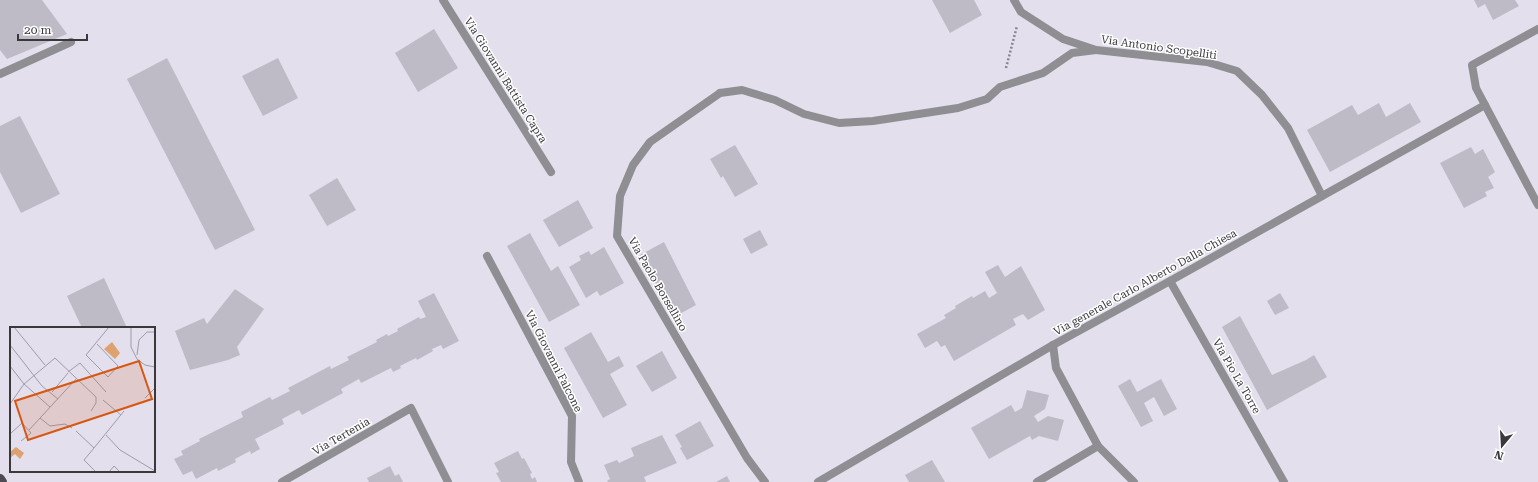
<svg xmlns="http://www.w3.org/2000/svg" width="1538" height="482" viewBox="0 0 1538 482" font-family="'Roboto Serif',serif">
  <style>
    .building { fill: #bebbc7 }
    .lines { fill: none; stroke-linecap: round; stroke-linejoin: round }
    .path { stroke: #86848c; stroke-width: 2.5; stroke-dasharray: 2 2; stroke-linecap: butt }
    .lane { stroke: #8f8e93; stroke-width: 8 }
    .street { stroke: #8f8e93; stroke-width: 8 }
    .primary { stroke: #4d4a53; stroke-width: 10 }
    .labels { text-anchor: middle; stroke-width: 3; stroke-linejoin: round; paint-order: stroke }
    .street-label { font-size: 11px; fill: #3a383d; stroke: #fff }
    .inset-road { fill: none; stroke: #9f9ca6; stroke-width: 1 }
    .view { fill: #d75611; fill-opacity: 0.15; stroke: #d75611; stroke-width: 2 }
    .inset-edge { fill: none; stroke: #3a383d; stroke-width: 2 }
  </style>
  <rect width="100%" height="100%" fill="#e3dfec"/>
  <!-- building -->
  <g class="building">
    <path d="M0,0H42L67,34L7,59L0,50Z"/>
    <path d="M932,0H974L982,15L950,33Z"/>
    <path d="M1474,0H1515L1519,6L1493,20L1485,4L1478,8Z"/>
    <path d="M434,29L458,68L418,92L395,53Z"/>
    <path d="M167,58L255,230L215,250L127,79Z"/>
    <path d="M278,58L298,98L263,116L242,76Z"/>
    <path d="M1379,103L1386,117L1410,103L1421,122L1330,172L1307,130L1352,105L1358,115Z"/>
    <path d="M20,116L60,194L21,213L0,172V126Z"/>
    <path d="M735,145L758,184L735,197L723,176L721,178L710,159Z"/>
    <path d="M1471,147L1475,154L1483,149L1495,172L1488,177L1494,188L1485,192L1487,196L1464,208L1440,163Z"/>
    <path d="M337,178L356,210L327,226L309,195Z"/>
    <path d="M578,200L593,228L559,247L543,220Z"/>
    <path d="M760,230L768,245L751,254L743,239Z"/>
    <path d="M530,233L551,271L558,266L580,305L549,322L507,246Z"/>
    <path d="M664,242L696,305L674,317L640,255Z"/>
    <path d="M604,247L624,283L600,296L597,291L586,298L569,267L581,260L579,256L589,251L591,255Z"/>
    <path d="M998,265L1005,277L1021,266L1045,310L1028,320L1023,314L1013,319L1016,325L954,361L945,345L941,347L937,341L925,348L917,334L946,318L944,315L956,308L955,306L972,296L973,298L985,291L989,298L997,293L985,272Z"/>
    <path d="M104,278L127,328H82L67,296Z"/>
    <path d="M235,289L264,309L237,347L240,355L228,360L190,370L175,331L204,318L207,324Z"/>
    <path d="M434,293L459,341L443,349L441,345L432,349L433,351L417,360L416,358L400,366L401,368L393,372L391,368L361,383L359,379L341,389L343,393L302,415L299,410L282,419L284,424L255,439L260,449L251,454L250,451L235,459L236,462L218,471L217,468L196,479L192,471L183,475L174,459L183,455L181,451L200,441L199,439L243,417L241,412L270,397L272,400L290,391L288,388L330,366L331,369L349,360L347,357L377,342L376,340L387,334L388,336L398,331L397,329L419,317L420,319L426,317L418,301Z"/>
    <path d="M1280,293L1289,308L1275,315L1267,301Z"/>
    <path d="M1240,316L1272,375L1306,360L1314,355L1327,377L1267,410L1222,327Z"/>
    <path d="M591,332L608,362L619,356L624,366L610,374L627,405L603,418L564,348Z"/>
    <path d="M662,351L677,378L652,392L636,366Z"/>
    <path d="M1130,379L1137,392L1161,379L1177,409L1164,416L1154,397L1144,403L1153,421L1141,427L1118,386Z"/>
    <path d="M1027,390L1049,395L1045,409L1034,416L1038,422L1048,416L1064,420L1058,441L1039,436L1032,440L1030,436L989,459L971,428L1011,405L1015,412L1022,408Z"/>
    <path d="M700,421L714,446L687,460L680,448L682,447L675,435Z"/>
    <path d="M662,435L677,463L644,477L646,482H608L607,481L610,479L604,465L617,460L619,463L634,456L631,448Z"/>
    <path d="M518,451L522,459L524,458L532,473L530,474L532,479L535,477L537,482H501L496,473L499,472L494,463Z"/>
    <path d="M932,460L945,482H909L905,475Z"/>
    <path d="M390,466L395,476L399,474L403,482H369L367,478Z"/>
    <path d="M727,476L730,482H716Z"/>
  </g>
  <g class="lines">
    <!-- path -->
    <path class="path" d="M1006,68L1017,26"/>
    <!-- lane -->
    <path class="lane" d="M720,93L742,90L775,100L804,114L839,123L873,121L958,108L987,99L1000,87L1043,73L1072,53L1096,50"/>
    <!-- street -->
    <g class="street">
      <path d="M443,0L551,172"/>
      <path d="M1014,0L1021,12L1063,39L1096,50L1207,62L1237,71L1262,95L1288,128L1322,196"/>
      <path d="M1538,29L1472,65L1476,88L1538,205"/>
      <path d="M0,74L71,42"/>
      <path d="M720,93L650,142L633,165L620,196L617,236L747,458L765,482"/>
      <path d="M487,256L572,416L571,462L579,482"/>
      <path d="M1170,281L1284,482"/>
      <path d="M1053,345L1056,368L1098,446L1134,482"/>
      <path d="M282,482L411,408L448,482"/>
      <path d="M818,482L1053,345L1170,281L1485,105"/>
      <path d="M1037,482L1098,446"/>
    </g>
    <!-- primary -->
    <path class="primary" d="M0,479L2,482"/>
  </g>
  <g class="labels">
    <!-- street labels -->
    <g class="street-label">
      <text transform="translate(1159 47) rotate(8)" y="4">Via Antonio Scopelliti</text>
      <text transform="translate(506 80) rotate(58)" y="4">Via Giovanni Battista Capra</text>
      <text transform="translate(1145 282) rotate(-29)" y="4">Via generale Carlo Alberto Dalla Chiesa</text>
      <text transform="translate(658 284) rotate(60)" y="4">Via Paolo Borsellino</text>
      <text transform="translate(554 361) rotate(63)" y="4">Via Giovanni Falcone</text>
      <text transform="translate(1237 376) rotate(60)" y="4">Via Pio La Torre</text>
      <text transform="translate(341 436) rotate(-30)" y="4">Via Tertenia</text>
    </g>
  </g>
  <!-- overview -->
  <g transform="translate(10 327)">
    <rect width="145" height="145" fill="#e3dfec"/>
    <path d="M102,15L110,26L105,32L94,22ZM6,120L14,126L10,132L5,127L0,131V125Z" fill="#dea170"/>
    <path class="inset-road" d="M4,0L35,38M121,0V20L127,32L135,38L145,40M87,17L108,39L98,50L76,28L99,0M0,18L32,59L48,72M127,28L129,13L137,5H145M0,39L14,57L40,80M58,45L70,36L96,65M42,65L58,46M135,71L145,61M93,73L111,88M0,77L14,57L45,31L86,70V76L81,84M30,91L40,99L55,97L62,101M19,103L66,52M66,104L84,121L74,133L86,145M0,107L12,96L21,106L11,114M96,108L110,123L145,144M84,121L114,84M99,145L104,139L110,145"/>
    <path class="view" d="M129,34L142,72L18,113L5,74Z"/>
    <rect width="145" height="145" class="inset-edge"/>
  </g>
  <!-- north arrow -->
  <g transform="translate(1502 446) rotate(198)" stroke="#ffffff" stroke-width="3" paint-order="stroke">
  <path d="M0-3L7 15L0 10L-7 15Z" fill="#3a383d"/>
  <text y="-6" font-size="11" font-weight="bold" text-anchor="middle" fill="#3a383d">N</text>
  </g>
  <!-- scale -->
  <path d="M18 34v6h69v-6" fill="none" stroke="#3a383d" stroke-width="2"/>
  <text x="24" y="34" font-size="12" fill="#3a383d" stroke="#ffffff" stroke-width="3" paint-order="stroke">20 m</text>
</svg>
